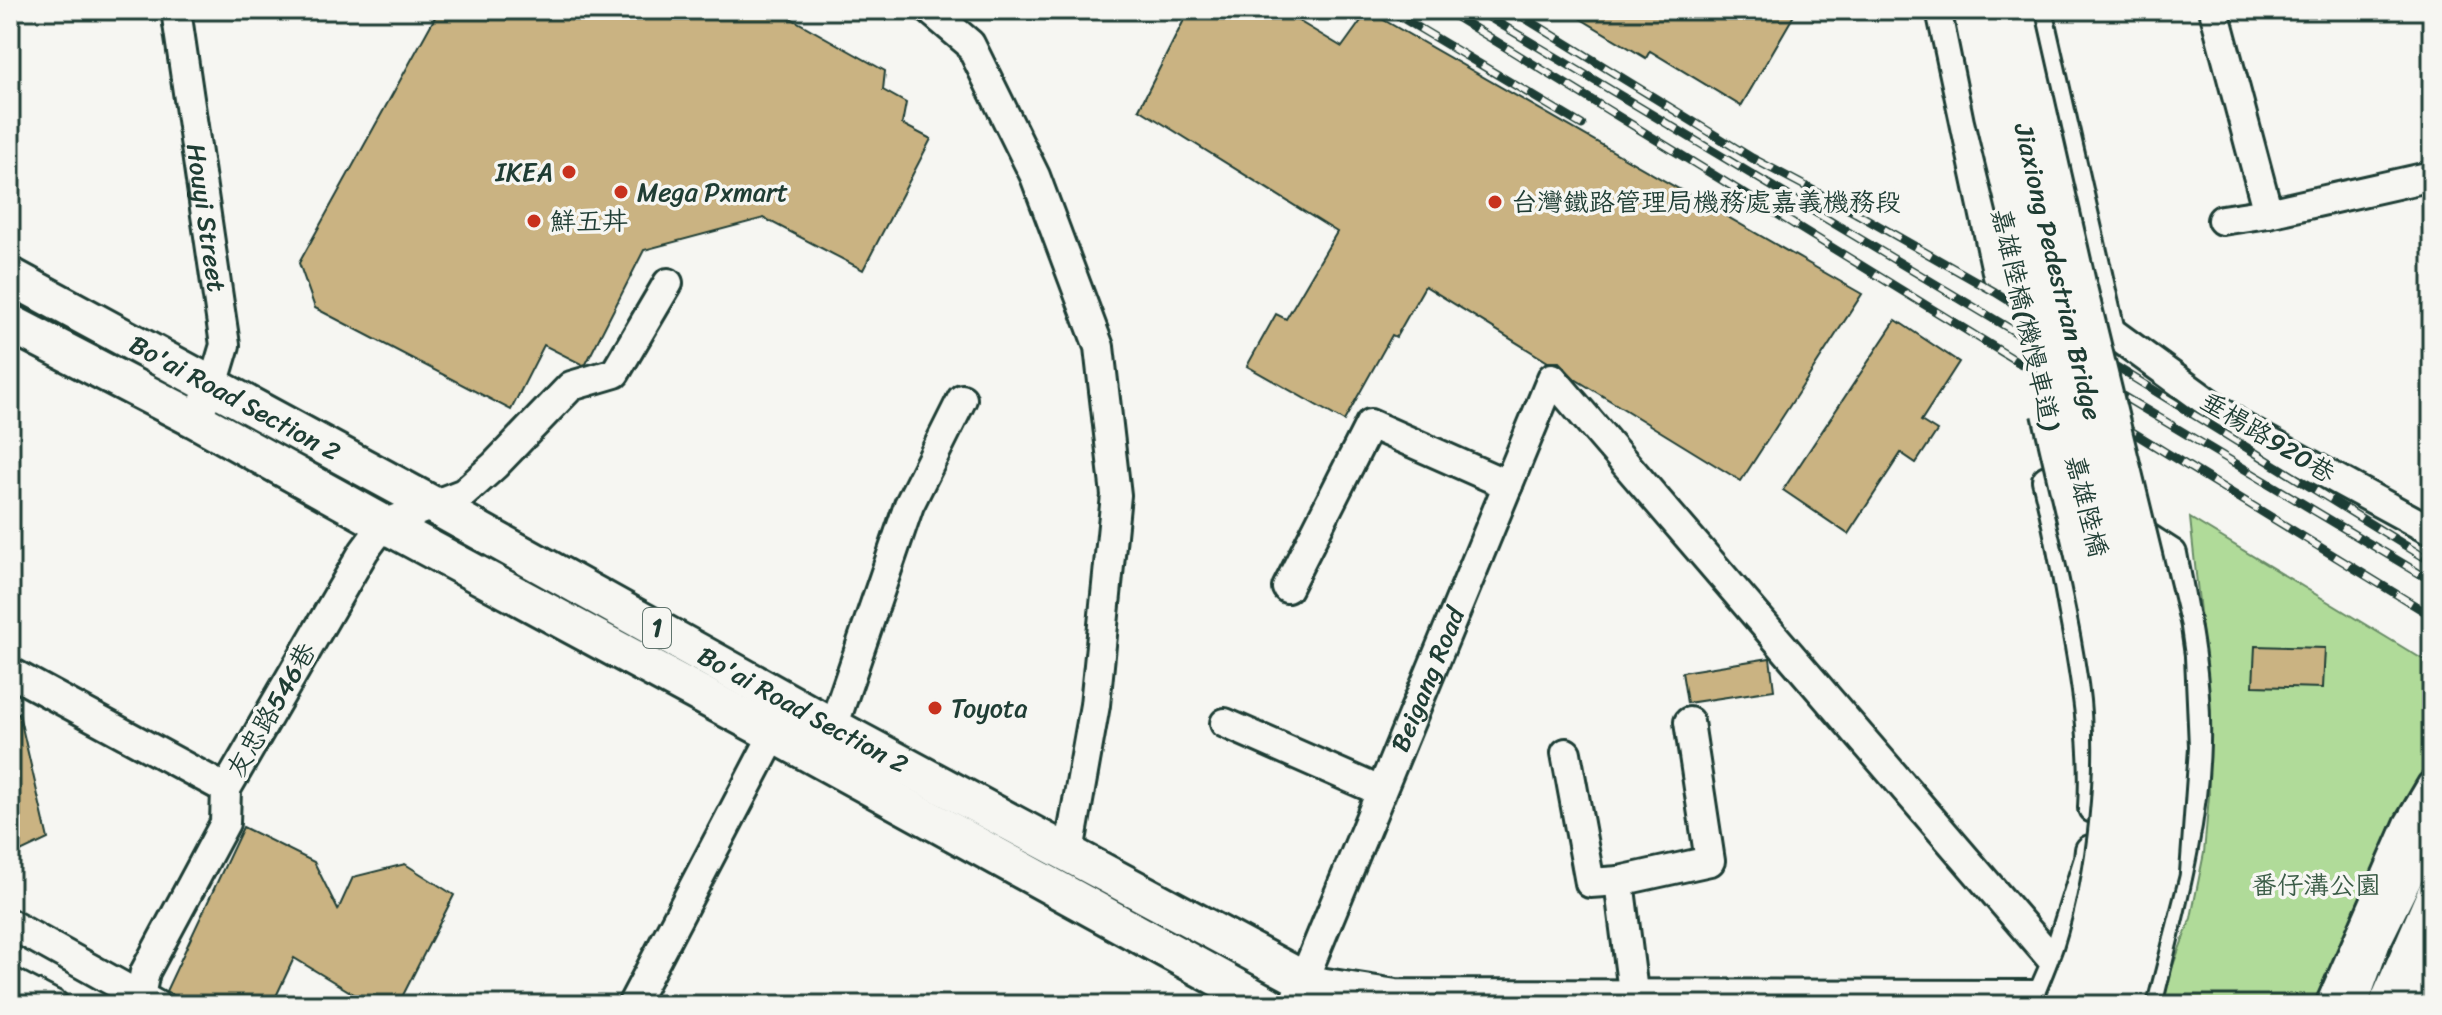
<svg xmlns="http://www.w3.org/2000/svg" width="2442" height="1015" viewBox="0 0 2442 1015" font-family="Sriracha,'LXGW WenKai TC',sans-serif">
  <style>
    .green { fill: #b0db99; stroke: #688c66; stroke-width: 2 }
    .building { fill: #cab382; stroke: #1f3d34; stroke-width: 2 }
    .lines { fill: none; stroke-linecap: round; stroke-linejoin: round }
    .minor-casing { stroke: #1f3d34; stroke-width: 34 }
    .major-casing { stroke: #1f3d34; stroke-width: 42 }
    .minor { stroke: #f6f6f2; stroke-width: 28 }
    .major { stroke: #f6f6f2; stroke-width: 36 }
    .rail-casing { stroke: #1f3d34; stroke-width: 9 }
    .rail { stroke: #f6f6f2; stroke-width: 6; stroke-dasharray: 18; stroke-linecap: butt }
    .minor-bridge-casing { stroke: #1f3d34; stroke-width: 34; stroke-linecap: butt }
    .major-bridge-casing { stroke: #1f3d34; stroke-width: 42; stroke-linecap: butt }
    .minor-bridge { stroke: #f6f6f2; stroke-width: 28 }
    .major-bridge { stroke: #f6f6f2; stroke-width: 36 }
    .poi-dot { fill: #c8321e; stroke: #f6f6f2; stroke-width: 3 }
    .labels { text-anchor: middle; stroke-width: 7; stroke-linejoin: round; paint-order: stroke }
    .shield { fill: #f6f6f2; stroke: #60746d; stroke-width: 2 }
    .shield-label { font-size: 24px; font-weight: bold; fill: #1f3d34 }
    .poi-label { font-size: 26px; fill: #1f3d34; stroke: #f6f6f2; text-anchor: start }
    .street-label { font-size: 26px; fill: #1f3d34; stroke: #f6f6f2 }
    .park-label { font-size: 26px; fill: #3c5d48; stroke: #f6f6f2 }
  </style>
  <rect width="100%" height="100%" fill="#f6f6f2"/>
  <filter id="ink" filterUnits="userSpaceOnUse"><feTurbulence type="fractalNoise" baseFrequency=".0125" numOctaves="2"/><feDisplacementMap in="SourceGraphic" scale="16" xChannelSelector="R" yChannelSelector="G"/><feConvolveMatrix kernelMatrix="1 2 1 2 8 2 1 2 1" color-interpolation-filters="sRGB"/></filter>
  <g filter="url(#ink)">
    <!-- green -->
    <path class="green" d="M2190,518L2432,665V1005H2158L2191,918L2204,853L2209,796L2207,677Z"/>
    <!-- building -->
    <g class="building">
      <path d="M439,10H776L885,71L883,90L906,103L902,124L931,139L863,270L764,218L644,250L586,364L583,365L544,345L511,410L315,308L299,263Z"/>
      <path d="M1189,10H1280L1342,47L1368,11L1862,294L1741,481L1575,379L1559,362H1548L1425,286L1396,337L1392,335L1344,421L1247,366L1276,314L1286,319L1337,232L1139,109Z"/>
      <path d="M1566,10H1797L1741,106L1650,51L1646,58Z"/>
      <path d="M1896,320L1959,362L1921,421L1937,431L1916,463L1901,453L1848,534L1783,490Z"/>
      <path d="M2255,646L2325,648L2323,688L2253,686Z"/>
      <path d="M1770,658L1774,690L1687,703L1682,672Z"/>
      <path d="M19,714L48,839L10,857V715Z"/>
      <path d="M243,827L314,862L338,910L353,877L405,864L454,895L398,1005H372L294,958L272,1005H191L166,991Z"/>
    </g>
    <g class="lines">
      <defs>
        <g id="minor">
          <path id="s1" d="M176,10L225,345L213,385L195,419"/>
          <path d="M930,10L970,44L1035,176L1099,347L1116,495L1095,705L1069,852"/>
          <path d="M1941,10L1998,276L2110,331L2243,428L2432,531"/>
          <path d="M2037,10L2110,331"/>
          <path d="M2214,10L2268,213"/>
          <path d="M2222,220L2268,213L2432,176"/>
          <path d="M2080,499L2047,480C2058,524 2066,568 2074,613C2086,677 2097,743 2093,808"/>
          <path d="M2127,525L2172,554C2184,616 2197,678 2195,742C2193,831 2167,919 2147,1005"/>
          <path d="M1287,588L1370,424L1508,485"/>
          <path d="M10,672L226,789"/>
          <path d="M1225,723L1380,791"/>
          <path d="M833,727L909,505L962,399"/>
          <path d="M1566,753L1590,883L1619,881"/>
          <path d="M10,924L156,1005"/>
          <path d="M2056,964L2089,859L2090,850"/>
          <path d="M1313,981L1396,994L2043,995"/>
          <path d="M10,982L54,1005"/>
          <path d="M1633,992L1619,881L1710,861L1689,722"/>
          <path d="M140,996L145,972L225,823L226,789L364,551L384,524L464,493L495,465L571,386L615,373L668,283"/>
          <path d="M632,1005L774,734"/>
          <path id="s2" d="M1293,1005L1552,378L2056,964L2038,1005"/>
          <path d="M2330,1005L2409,824L2432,785"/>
          <path d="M2353,1005L2376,942L2432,828"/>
          <path d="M2383,1005L2432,892"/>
          <path d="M2408,1005L2432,949"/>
        </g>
        <g id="major">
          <path id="s3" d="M10,276L433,505L833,727L1304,980L1346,1005"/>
          <path d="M10,323L195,419L384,524L774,734L1268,1005"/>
        </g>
      </defs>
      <!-- minor casing -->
      <use href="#minor" class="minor-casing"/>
      <!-- major casing -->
      <use href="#major" class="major-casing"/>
      <!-- minor -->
      <use href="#minor" class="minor"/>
      <!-- major -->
      <use href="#major" class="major"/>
      <defs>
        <g id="rail">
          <path d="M1389,10L1582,125"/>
          <path d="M1445,10L2432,616"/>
          <path d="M1477,10L2432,581"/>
          <path d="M1512,10L1752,158L1856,213L1995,292L2432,562"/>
        </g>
      </defs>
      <!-- rail casing -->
      <use href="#rail" class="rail-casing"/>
      <!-- rail -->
      <use href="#rail" class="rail"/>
      <defs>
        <g id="minor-bridge">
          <path d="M2019,10L2081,283L2165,629L2169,657L2173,747L2164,872L2130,1005"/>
          <path d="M2047,413C2067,502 2091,591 2104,682C2115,763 2103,875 2078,954C2072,971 2065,988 2058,1005"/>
        </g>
        <g id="major-bridge">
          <path d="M1972,10L1993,114L2125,660C2128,697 2131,734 2129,771C2126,850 2106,930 2081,1005"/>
          <path id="s4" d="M2001,10L2014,84L2045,219L2139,606L2151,678L2154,772L2149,836L2138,904L2112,1005"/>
        </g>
      </defs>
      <!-- minor-bridge casing -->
      <use href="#minor-bridge" class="minor-bridge-casing"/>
      <!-- major-bridge casing -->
      <use href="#major-bridge" class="major-bridge-casing"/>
      <!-- minor-bridge -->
      <use href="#minor-bridge" class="minor-bridge"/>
      <!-- major-bridge -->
      <use href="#major-bridge" class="major-bridge"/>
    </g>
  </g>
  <!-- markers -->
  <g class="poi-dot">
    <circle cx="569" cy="172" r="8"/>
    <circle cx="621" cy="192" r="8"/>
    <circle cx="1495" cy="202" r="8"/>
    <circle cx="534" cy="221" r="8"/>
    <circle cx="935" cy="708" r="8"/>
  </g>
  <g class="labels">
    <!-- shield labels -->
    <rect class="shield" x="643" y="608" width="28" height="40" rx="6"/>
    <g class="shield-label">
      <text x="657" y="636">1</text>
    </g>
    <!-- poi labels -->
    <g class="poi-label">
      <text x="553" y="181" text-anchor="end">IKEA</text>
      <text x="637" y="201">Mega Pxmart</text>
      <text x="1511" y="211">台灣鐵路管理局機務處嘉義機務段</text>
      <text x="550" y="230">鮮五丼</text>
      <text x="951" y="717">Toyota</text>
    </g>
    <!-- street labels -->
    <g class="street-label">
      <text dy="9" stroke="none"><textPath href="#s1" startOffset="210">Houyi Street</textPath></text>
      <text dy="9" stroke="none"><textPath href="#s4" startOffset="268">Jiaxiong Pedestrian Bridge</textPath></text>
      <text transform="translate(2026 319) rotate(77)" y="9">嘉雄陸橋(機慢車道)</text>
      <text dy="9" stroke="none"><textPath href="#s3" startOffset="256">Bo'ai Road Section 2</textPath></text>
      <text transform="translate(2268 437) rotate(31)" y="9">垂楊路920巷</text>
      <text transform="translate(2087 506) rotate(76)" y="9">嘉雄陸橋</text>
      <text dy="9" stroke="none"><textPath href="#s2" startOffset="352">Beigang Road</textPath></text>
      <text dy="9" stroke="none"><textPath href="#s3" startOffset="904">Bo'ai Road Section 2</textPath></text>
      <text transform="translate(271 710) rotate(-60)" y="9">友忠路546巷</text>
    </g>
    <!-- park labels -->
    <g class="park-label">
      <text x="2316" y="894">番仔溝公園</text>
    </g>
  </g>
  <!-- margin -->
  <rect width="2442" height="1015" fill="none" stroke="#f6f6f2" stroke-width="40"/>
  <rect x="20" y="20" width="2402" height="975" fill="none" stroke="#1f3d34" stroke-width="3" filter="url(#ink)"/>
</svg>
